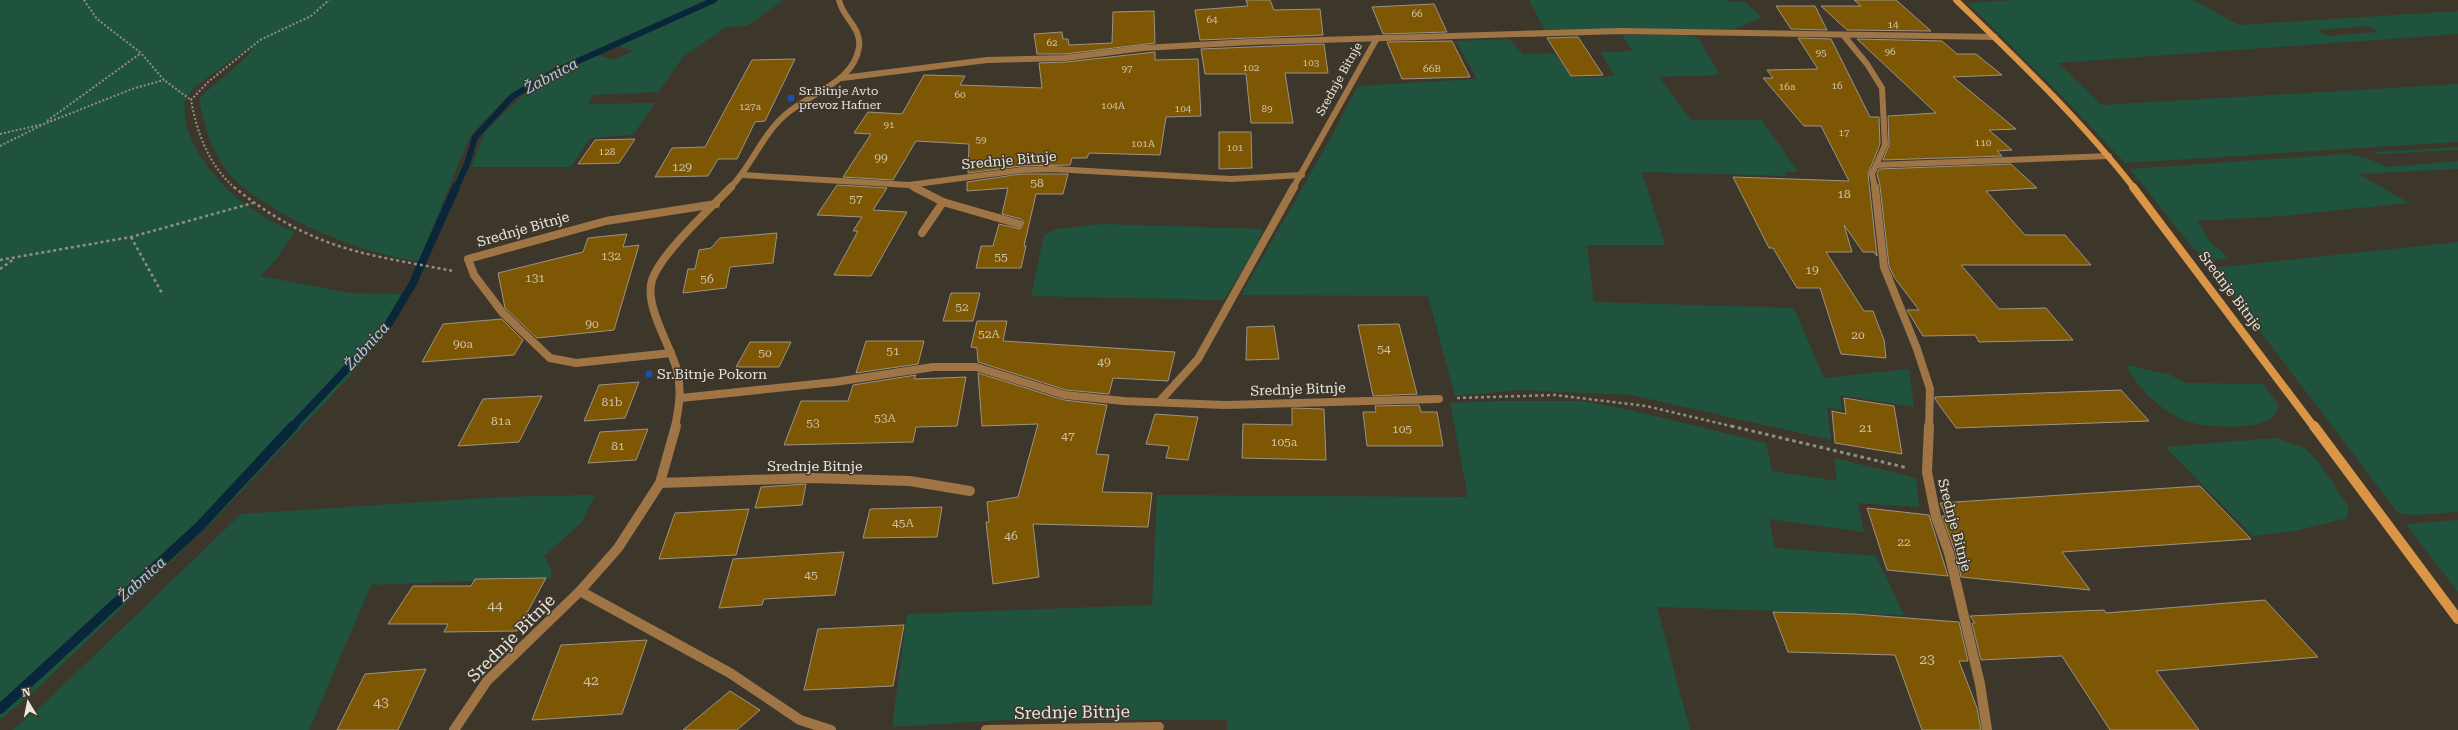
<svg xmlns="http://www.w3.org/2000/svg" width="2458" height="730" viewBox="0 0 2458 730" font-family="'Roboto Serif',serif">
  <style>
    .green { fill: #1f533e; fill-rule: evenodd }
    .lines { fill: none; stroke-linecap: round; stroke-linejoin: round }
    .stream-far2 { stroke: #08273a; stroke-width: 6 }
    .stream-far1 { stroke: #08273a; stroke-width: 8 }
    .stream { stroke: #08273a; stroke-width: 10 }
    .building { fill: #7d5704; stroke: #9c9385 }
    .path-far2 { stroke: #938e84; stroke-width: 2; stroke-dasharray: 2 2; stroke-linecap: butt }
    .path-far1 { stroke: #938e84; stroke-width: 2.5; stroke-dasharray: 3 3; stroke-linecap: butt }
    .path { stroke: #938e84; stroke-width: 3; stroke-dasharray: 3.5 3.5; stroke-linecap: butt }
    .service-far2 { stroke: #9f7546; stroke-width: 6 }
    .service-far1 { stroke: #9f7546; stroke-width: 8 }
    .service { stroke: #9f7546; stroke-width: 10 }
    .minor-far2 { stroke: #9f7546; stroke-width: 6 }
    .minor-far1 { stroke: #9f7546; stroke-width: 8 }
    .minor { stroke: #9f7546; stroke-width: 10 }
    .secondary-far2 { stroke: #da9646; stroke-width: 6 }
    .secondary-far1 { stroke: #da9646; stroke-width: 8 }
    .secondary { stroke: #da9646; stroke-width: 10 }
    .transit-dot { fill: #1a4fb4; stroke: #3d372b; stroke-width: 1.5 }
    .labels { text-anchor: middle; stroke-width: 3; stroke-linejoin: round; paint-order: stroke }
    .far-number-label { font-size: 10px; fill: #cec2a8 }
    .far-street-label { font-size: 12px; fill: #e9e5de; stroke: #3d372b }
    .far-poi-label { font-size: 12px; fill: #e9e5de; stroke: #3d372b; text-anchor: start }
    .number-label { font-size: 12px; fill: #cec2a8 }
    .street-label { font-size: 14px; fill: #e9e5de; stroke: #3d372b }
    .poi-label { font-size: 14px; fill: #e9e5de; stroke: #3d372b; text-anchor: start }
    .near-number-label { font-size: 14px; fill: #cec2a8 }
    .water-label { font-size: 15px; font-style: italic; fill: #a6d0ef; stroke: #3d372b }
    .near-street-label { font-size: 17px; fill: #e9e5de; stroke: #3d372b }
  </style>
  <rect width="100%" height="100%" fill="#3d372b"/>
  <!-- green -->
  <g class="green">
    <path d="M0,0H708L551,70L509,95L470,136L419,261C364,255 271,217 232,177C212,155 205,127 199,99C216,81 238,68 254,48L244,51L192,89L184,103C185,112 185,124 189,133C206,179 250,214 295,232L277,258L260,276L350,293L401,294L367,355L349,377L215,519L30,695L0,720Z"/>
    <path d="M719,0H783L747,26L726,27L683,57L658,92L593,95L588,104L655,103L633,135L590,138L571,167H471L485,132L527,91L562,71L597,55L613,60L634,51L618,46Z"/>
    <path d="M1529,0H1726L1728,2H1745L1762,18L1733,29L1545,31Z"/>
    <path d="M2013,0H2193L2239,25L2458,11V34L2058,63L2102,105L2458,84V142L2125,163L2062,96L1968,3ZM2367,26L2378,32L2328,36L2317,30Z"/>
    <path d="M1622,35H1685L1695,37L1700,41L1720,75L1659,77L1691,120H1762L1798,172H1785L1786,176L1642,172L1665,245H1587L1594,302L1794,308L1824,378L1909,369L1914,407L1840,395L1842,410L1827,408L1831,440L1631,395L1519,390L1455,396L1428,296L1241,295L1323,152L1358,86L1477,79L1456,41L1509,39L1523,54L1554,53L1573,78L1615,76L1600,52L1633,51Z"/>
    <path d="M2458,147V150L2379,154L2374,152Z"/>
    <path d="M2346,154L2369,159L2387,167L2458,161V169L2359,174L2409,203L2281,216L2197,221L2211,243L2229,258L2209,261L2192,247L2130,169Z"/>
    <path d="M1104,224L1263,229L1255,249L1224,300L1031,296L1044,235L1056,229Z"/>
    <path d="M2458,242V512L2415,515L2398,513L2212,268Z"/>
    <path d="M2126,365L2168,374L2187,383L2262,384L2279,405C2276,413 2274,418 2266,421C2246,430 2198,428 2179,418C2157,406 2137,388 2126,365Z"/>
    <path d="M1499,401H1582L1630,410L1766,443L1772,471L1837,481L1834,458L1916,478L1919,507L1858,503L1864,532L1769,519L1775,548L1876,556L1904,615L1657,607L1690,730H1227V720H1004L892,727L907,614L1152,605L1157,495L1468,497L1450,403Z"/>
    <path d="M2276,438L2305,448L2317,460L2349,507L2347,518L2294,531L2253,536L2165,447Z"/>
    <path d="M595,495L581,523L544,556L551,570V578L371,585L309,730H12L48,700L241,514L500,497Z"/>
    <path d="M2458,520V592L2406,524Z"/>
  </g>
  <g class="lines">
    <!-- stream-far2 -->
    <path class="stream-far2" d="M456,188L467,164L475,137L513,96L556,71L714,0"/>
    <!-- stream-far1 -->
    <path class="stream-far1" d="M292,427L388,325L412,285L456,187"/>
    <!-- stream -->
    <path class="stream" d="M0,709L199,527L293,426"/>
  </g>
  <!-- building -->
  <g class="building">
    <path d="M1246,0H1270L1274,10L1320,9L1323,35L1200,40L1195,10L1248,6Z"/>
    <path d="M1854,0H1896L1931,31L1847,30L1821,6H1861Z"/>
    <path d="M1434,4L1447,32L1383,34L1372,7Z"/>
    <path d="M1776,6H1815L1827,30L1791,29Z"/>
    <path d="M1154,11L1155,43L1065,54H1037L1034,34L1062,32L1063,39H1068L1069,45L1112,43L1113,12Z"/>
    <path d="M1578,37L1603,75L1571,76L1547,38Z"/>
    <path d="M1798,38L1831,39L1870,117H1879L1880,144L1868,174L1877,256L1874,252H1863L1844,225L1852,252H1826L1864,311H1873L1884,340L1886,358L1841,354L1820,288H1797L1773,248H1769L1733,177L1849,181L1821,126H1804L1763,78H1773L1767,70L1818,69Z"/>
    <path d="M1857,39L1942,41L1957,54H1976L2002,75L1953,77L2016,129L1989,130L2012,150L1997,151L2002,156L1883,160L1889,145L1888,116L1936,113Z"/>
    <path d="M1452,41L1470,77L1402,79L1387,42Z"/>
    <path d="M1324,44L1328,73H1285L1293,123H1251L1246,74H1205L1201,49Z"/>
    <path d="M1155,52V60L1198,59L1201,116L1166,117L1160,155L1089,153L1087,158H1072L1070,165L1021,166L968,173L969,144L916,141L893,180L843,177L871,134L854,133L868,112L902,114L924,75L965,76L960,85L1042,88L1039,63L1066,62Z"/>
    <path d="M795,59L765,121L755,122L737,159H718L708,176L655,177L672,148L705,147L752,60Z"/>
    <path d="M1219,132H1251L1252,168L1219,169Z"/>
    <path d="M635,139L619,163L578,164L595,140Z"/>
    <path d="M2011,164L2037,188L1986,191L2025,235H2065L2091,265H1961L1999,309L2046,308L2073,340L1979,342L1975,335L1923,336L1907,310H1919L1894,277L1889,266L1880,186L1877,174L1879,169Z"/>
    <path d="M1021,174H1068L1063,194H1036L1024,246H1026L1021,268H976L981,246H993L999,224L1020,229L1024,223L1021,219L1002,214L1008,188L967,191V182Z"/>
    <path d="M837,185L887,188L873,210L907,212L871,276L834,275L858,231H853L862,217L817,215Z"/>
    <path d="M777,233L773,263L730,267L726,288L683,293L688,269H695L699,250L711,248L720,238Z"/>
    <path d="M627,234L623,247L639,245L614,330L537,338L505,308L498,273L583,252L588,238Z"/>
    <path d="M951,293H980L973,321H943Z"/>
    <path d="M502,319L523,340L514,355L422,362L443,324Z"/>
    <path d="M977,321H1007L1003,341L1175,352L1168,381L1113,378L1109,394L1066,390L978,362L977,348L971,347Z"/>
    <path d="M1399,324L1417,394L1373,396L1358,325Z"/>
    <path d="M1274,326L1279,359L1246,360L1247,327Z"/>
    <path d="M866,341H924L918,364L856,373Z"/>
    <path d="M750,342H791L779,367H736Z"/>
    <path d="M978,373L1064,400L1107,405L1096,454L1109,455L1102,492L1152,493L1148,527L1033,524L1039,577L993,584L986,522H989L987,502L1018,497L1038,424L982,426Z"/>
    <path d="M916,375L914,379L966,377L957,426L916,427L913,442L784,445L801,401H848L853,385Z"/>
    <path d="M639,382L625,418L584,421L599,385Z"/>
    <path d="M2121,390L2149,421L1956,428L1935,399V397Z"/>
    <path d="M542,396L519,442L458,446L483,399Z"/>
    <path d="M1844,398L1894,406L1902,454L1835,443L1832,411L1846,414Z"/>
    <path d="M1419,405L1421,412H1437L1443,446H1367L1363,412H1376L1375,406Z"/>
    <path d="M1292,408L1324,409L1326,460L1242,458L1243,424L1292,425Z"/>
    <path d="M1155,414L1198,417L1188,460L1166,458L1169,446L1146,444Z"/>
    <path d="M648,429L636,460L588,463L600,432Z"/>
    <path d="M806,484L802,505L755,508L761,487Z"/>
    <path d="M2200,486L2251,539L2062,552L2090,590L1961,577L1955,551L1942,516H1946L1940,503Z"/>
    <path d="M942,507L937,537L863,538L870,509Z"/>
    <path d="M1867,508L1929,515L1948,576L1887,570Z"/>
    <path d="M749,509L736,555L659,559L675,513Z"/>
    <path d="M844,552L835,595L764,599L762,605L719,608L733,559Z"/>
    <path d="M546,578L517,631L444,632L448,624H388L413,586H471L475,579Z"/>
    <path d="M2265,600L2318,657L2156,671L2199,730H2110L2062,656L1981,660L1972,623H1975L1970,616L2104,610L2106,613Z"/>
    <path d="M1773,612L1854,614L1959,622L1968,661H1959L1977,708L1981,730H1922L1895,655L1788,652Z"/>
    <path d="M904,625L893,686L804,690L818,629Z"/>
    <path d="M647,640L622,714L532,720L561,645Z"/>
    <path d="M426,669L398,730H337L365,674Z"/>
    <path d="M730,691L760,710L737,730H683Z"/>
  </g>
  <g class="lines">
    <!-- path-far2 -->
    <g class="path-far2">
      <path d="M84,0L97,19L141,53L164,80L191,100"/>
      <path d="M47,121L141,53"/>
      <path d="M0,134L44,124L132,89L164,80"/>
      <path d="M0,146L42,125"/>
      <path d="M235,188C209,166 197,133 191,100L208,82L260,40L311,16L329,0"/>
    </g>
    <!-- path-far1 -->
    <g class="path-far1">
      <path d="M234,187C258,207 288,226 317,238C360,256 408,262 453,271"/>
      <path d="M131,237L163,295"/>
      <path d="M0,260L131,237L253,203"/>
      <path d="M0,269L14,259"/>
      <path d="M1457,398L1555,395L1646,406L1735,427"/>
    </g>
    <!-- path -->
    <path class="path" d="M1731,426L1908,468"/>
    <!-- service-far2 -->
    <g class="service-far2">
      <path d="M1876,165L2109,156"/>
      <path d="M909,185L916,188"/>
    </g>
    <!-- service-far1 -->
    <g class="service-far1">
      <path d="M914,187L943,202L1019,224"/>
      <path d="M922,233L943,202"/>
      <path d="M671,353L576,363L550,358L502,312L474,275L468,259L606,221L716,204"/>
    </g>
    <!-- service -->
    <g class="service">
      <path d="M660,483L812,478L910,481L970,491"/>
      <path d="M580,591L730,673L800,720L831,730"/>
      <path d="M986,730L1159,727"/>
    </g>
    <!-- minor-far2 -->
    <g class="minor-far2">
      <path d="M1844,36L1867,64L1882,88L1885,145L1872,174L1875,188"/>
      <path d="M842,78L987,60L1065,58L1143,48L1250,42L1621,31L1995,37"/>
      <path d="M743,175L909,185L1021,170L1053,169L1231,179L1302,175"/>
      <path d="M730,188C751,167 762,135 785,115C809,93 854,83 859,47C862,28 842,17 839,0"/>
      <path d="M1293,188L1377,38"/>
    </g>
    <!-- minor-far1 -->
    <g class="minor-far1">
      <path d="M1875,187L1884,267L1917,349L1930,389L1929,427"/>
      <path d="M681,398L835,382L933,367H976L1065,395L1124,401L1225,405L1439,399"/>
      <path d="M1159,402L1198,359L1294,187"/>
      <path d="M675,427C679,407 682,390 677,370C670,344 644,306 652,280C661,253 710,209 731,187"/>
    </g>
    <!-- minor -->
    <g class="minor">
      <path d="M1929,426L1927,472L1936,517L1949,553L1980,684L1987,730"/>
      <path d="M454,730L487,681L580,591L618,548L660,483L676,426"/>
    </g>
    <!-- secondary-far2 -->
    <path class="secondary-far2" d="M1956,0C2018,60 2081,120 2134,188"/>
    <!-- secondary-far1 -->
    <path class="secondary-far1" d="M2133,187L2314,427"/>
    <!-- secondary -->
    <path class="secondary" d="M2314,426L2458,619"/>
  </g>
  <!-- markers -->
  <g class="transit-dot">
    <rect x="787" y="94" width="8" height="8" rx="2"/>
    <rect x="645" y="370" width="8" height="8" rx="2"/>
  </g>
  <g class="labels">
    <!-- far-number labels -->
    <g class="far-number-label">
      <text x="1417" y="17">66</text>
      <text x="1212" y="23">64</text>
      <text x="1893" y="28">14</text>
      <text x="1052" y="46">62</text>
      <text x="1890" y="55">96</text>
      <text x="1821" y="56">95</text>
      <text x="1311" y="66">103</text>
      <text x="1251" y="71">102</text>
      <text x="1127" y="72">97</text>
      <text x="1432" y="72">66B</text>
      <text x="1837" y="89">16</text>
      <text x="1787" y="90">16a</text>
      <text x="960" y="98">60</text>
      <text x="1113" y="109">104A</text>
      <text x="750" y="110">127a</text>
      <text x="1183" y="112">104</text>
      <text x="1267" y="112">89</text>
      <text x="889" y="128">91</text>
      <text x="1844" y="136">17</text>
      <text x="981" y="143">59</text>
      <text x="1983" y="146">110</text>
      <text x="1143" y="147">101A</text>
      <text x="1235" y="151">101</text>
      <text x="607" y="155">128</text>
    </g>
    <!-- far-street labels -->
    <g class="far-street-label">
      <text transform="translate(1339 79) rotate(-61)" y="4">Srednje Bitnje</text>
    </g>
    <!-- far-poi labels -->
    <g class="far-poi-label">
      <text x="799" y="95">Sr.Bitnje Avto<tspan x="799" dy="14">prevoz Hafner</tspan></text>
    </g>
    <!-- number labels -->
    <g class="number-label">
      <text x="881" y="162">99</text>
      <text x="682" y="171">129</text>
      <text x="1037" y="187">58</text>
      <text x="1844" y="198">18</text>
      <text x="856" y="203">57</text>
      <text x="611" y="260">132</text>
      <text x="1001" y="261">55</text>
      <text x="1812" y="274">19</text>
      <text x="535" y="282">131</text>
      <text x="707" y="283">56</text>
      <text x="962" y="311">52</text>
      <text x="592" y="328">90</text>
      <text x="989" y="338">52A</text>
      <text x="1858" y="339">20</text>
      <text x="463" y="348">90a</text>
      <text x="1384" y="353">54</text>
      <text x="893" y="355">51</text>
      <text x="765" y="357">50</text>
      <text x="1104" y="366">49</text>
      <text x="612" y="406">81b</text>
      <text x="885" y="422">53A</text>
      <text x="501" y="425">81a</text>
      <text x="813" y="427">53</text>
      <text x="1866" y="432">21</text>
      <text x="1402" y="433">105</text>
      <text x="1068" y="440">47</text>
      <text x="1284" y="446">105a</text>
      <text x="618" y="450">81</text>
      <text x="903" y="527">45A</text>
      <text x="1011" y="540">46</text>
      <text x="1904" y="546">22</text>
      <text x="811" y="579">45</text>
    </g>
    <!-- street labels -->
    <g class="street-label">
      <text transform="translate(1009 160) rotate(-5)" y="5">Srednje Bitnje</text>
      <text transform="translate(523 229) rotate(-16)" y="5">Srednje Bitnje</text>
      <text transform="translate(2231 291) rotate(53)" y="5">Srednje Bitnje</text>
      <text transform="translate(1298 389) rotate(-2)" y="5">Srednje Bitnje</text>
      <text x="815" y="471">Srednje Bitnje</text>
      <text transform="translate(1955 525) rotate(75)" y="5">Srednje Bitnje</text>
    </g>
    <!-- poi labels -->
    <g class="poi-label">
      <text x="657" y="379">Sr.Bitnje Pokorn</text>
    </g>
    <!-- near-number labels -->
    <g class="near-number-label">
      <text x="495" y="610">44</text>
      <text x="1927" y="664">23</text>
      <text x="591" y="685">42</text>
      <text x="381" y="707">43</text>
    </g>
    <!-- water labels -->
    <g class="water-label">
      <text transform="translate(551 76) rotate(-28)" y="5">Žabnica</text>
      <text transform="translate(367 346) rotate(-48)" y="5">Žabnica</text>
      <text transform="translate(142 579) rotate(-42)" y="5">Žabnica</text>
    </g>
    <!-- near-street labels -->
    <g class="near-street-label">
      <text transform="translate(511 638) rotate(-45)" y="6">Srednje Bitnje</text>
      <text transform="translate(1072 712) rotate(-1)" y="6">Srednje Bitnje</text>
    </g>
  </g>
  <!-- north arrow -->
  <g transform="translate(28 702) rotate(350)" stroke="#3d372b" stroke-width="3" paint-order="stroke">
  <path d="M0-3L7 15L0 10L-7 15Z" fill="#e9e5de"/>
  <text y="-6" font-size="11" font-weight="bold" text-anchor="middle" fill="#e9e5de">N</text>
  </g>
</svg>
